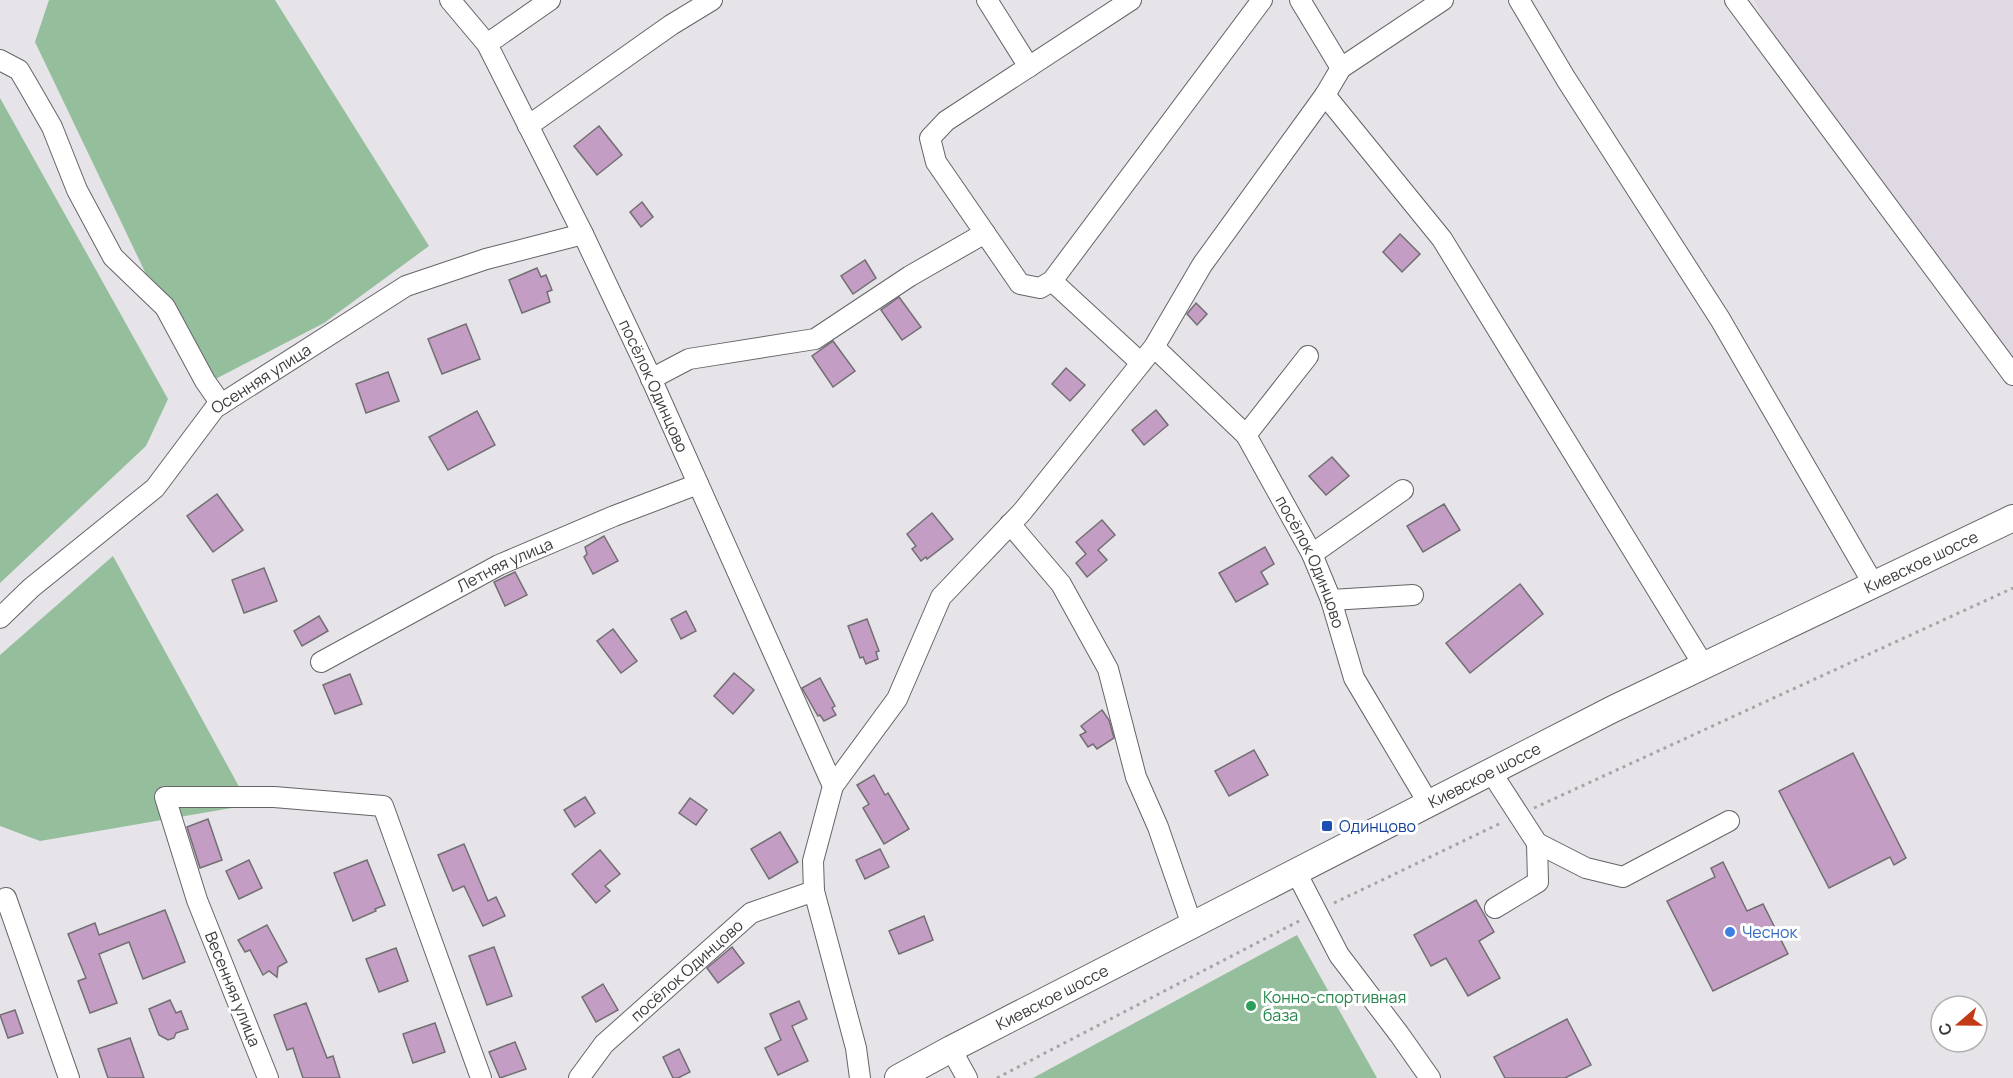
<svg xmlns="http://www.w3.org/2000/svg" width="2013" height="1078" viewBox="0 0 2013 1078" font-family="Manrope,sans-serif">
  <style>
    .built { fill: #dfd9e4 }
    .green { fill: #95be9d }
    .building { fill: #c49dc5; stroke: #726f72; stroke-width: 1.5 }
    .lines { fill: none; stroke-linecap: round; stroke-linejoin: round }
    .minor-casing { stroke: #666468; stroke-width: 22 }
    .major-casing { stroke: #666468; stroke-width: 28 }
    .path { stroke: #a5a4a7; stroke-width: 3; stroke-dasharray: 3 4.5; stroke-linecap: butt }
    .minor { stroke: #fff; stroke-width: 20 }
    .major { stroke: #fff; stroke-width: 26 }
    .transit-dot { fill: #1a4fb4; stroke: #fff; stroke-width: 2 }
    .shop-dot { fill: #3f7fe0; stroke: #fff; stroke-width: 2 }
    .leisure-dot { fill: #2e9e5b; stroke: #fff; stroke-width: 2 }
    .labels { text-anchor: middle; stroke-width: 6; stroke-linejoin: round; paint-order: stroke }
    .street-label { font-size: 16px; fill: #3c3b3d; stroke: #fff }
    .transit-label { font-size: 16px; fill: #164399; stroke: #fff; text-anchor: start }
    .shop-label { font-size: 16px; fill: #366cbe; stroke: #fff; text-anchor: start }
    .leisure-label { font-size: 16px; fill: #27864d; stroke: #fff; text-anchor: start }
  </style>
  <rect width="100%" height="100%" fill="#e6e4e8"/>
  <!-- built -->
  <path class="built" d="M1754,0H2013V361L1779,49Z"/>
  <!-- green -->
  <g class="green">
    <path d="M49,0H275L429,246L324,323L200,387L35,42Z"/>
    <path d="M0,98L168,399L146,446L0,583Z"/>
    <path d="M113,556L249,805L40,841L0,826V655Z"/>
    <path d="M1297,935L1377,1078H1033Z"/>
  </g>
  <!-- building -->
  <g class="building">
    <path d="M599,126L622,155L597,175L574,146Z"/>
    <path d="M642,202L653,217L641,227L630,212Z"/>
    <path d="M1400,234L1420,254L1402,272L1383,252Z"/>
    <path d="M865,260L876,278L853,294L841,276Z"/>
    <path d="M537,268L541,277L546,275L552,290L547,292L550,302L522,313L509,280Z"/>
    <path d="M899,297L921,327L902,340L881,310Z"/>
    <path d="M1196,303L1207,314L1197,325L1187,314Z"/>
    <path d="M466,324L480,359L442,374L428,339Z"/>
    <path d="M833,341L855,371L833,387L812,356Z"/>
    <path d="M1066,368L1085,385L1070,401L1052,384Z"/>
    <path d="M388,372L399,401L366,413L356,384Z"/>
    <path d="M1156,410L1168,425L1144,445L1132,430Z"/>
    <path d="M477,411L495,445L448,470L429,437Z"/>
    <path d="M1332,457L1349,476L1326,495L1309,476Z"/>
    <path d="M217,494L243,530L213,552L187,516Z"/>
    <path d="M1444,504L1460,530L1423,552L1407,526Z"/>
    <path d="M932,513L953,539L927,559L926,557L921,561L912,549L916,546L907,534Z"/>
    <path d="M1102,520L1115,535L1098,550L1107,560L1087,577L1076,563L1086,554L1076,542Z"/>
    <path d="M604,536L618,561L593,574L584,557L587,554L585,547Z"/>
    <path d="M1265,547L1274,564L1261,572L1268,584L1236,602L1219,573Z"/>
    <path d="M264,568L277,601L244,613L232,580Z"/>
    <path d="M515,572L527,595L505,606L494,582Z"/>
    <path d="M1520,584L1543,614L1470,673L1446,643Z"/>
    <path d="M686,611L696,631L681,639L671,619Z"/>
    <path d="M319,616L328,631L302,646L294,631Z"/>
    <path d="M867,619L879,651L876,652L878,659L866,664L863,657L860,658L848,626Z"/>
    <path d="M613,629L637,661L621,673L597,641Z"/>
    <path d="M734,673L754,690L733,714L714,696Z"/>
    <path d="M350,674L362,704L335,714L323,685Z"/>
    <path d="M820,678L835,706L832,708L836,715L824,721L820,715L818,716L802,688Z"/>
    <path d="M1102,710L1109,720L1114,738L1097,749L1093,744L1088,747L1080,735L1086,732L1081,726Z"/>
    <path d="M1254,750L1268,775L1229,796L1215,771Z"/>
    <path d="M1853,753L1906,858L1894,865L1890,857L1829,888L1779,791Z"/>
    <path d="M874,775L885,795L888,793L909,829L884,844L863,808L869,804L857,785Z"/>
    <path d="M585,797L595,813L575,827L564,810Z"/>
    <path d="M690,798L707,810L696,825L679,813Z"/>
    <path d="M208,819L222,860L200,868L187,827Z"/>
    <path d="M780,832L798,862L769,879L751,849Z"/>
    <path d="M464,844L488,901L496,897L505,916L483,926L464,886L453,891L438,855Z"/>
    <path d="M880,849L889,867L865,879L856,860Z"/>
    <path d="M600,850L620,874L605,886L610,891L596,903L572,874Z"/>
    <path d="M249,860L262,888L239,899L226,871Z"/>
    <path d="M367,860L385,905L375,909L376,911L353,921L334,873Z"/>
    <path d="M1723,862L1747,911L1763,904L1788,954L1713,991L1667,901L1715,877L1711,868Z"/>
    <path d="M1476,900L1494,932L1479,941L1500,978L1468,996L1446,958L1431,966L1414,935Z"/>
    <path d="M165,910L185,962L143,979L129,942L99,954L117,1003L90,1013L78,981L86,978L68,934L95,923L99,935Z"/>
    <path d="M924,916L933,940L899,954L889,931Z"/>
    <path d="M267,925L287,962L278,967L277,977L269,971L263,975L250,950L245,952L238,940Z"/>
    <path d="M494,947L512,996L487,1005L469,956Z"/>
    <path d="M732,947L744,963L718,983L707,968Z"/>
    <path d="M396,948L408,981L379,992L366,959Z"/>
    <path d="M603,984L618,1010L596,1022L582,997Z"/>
    <path d="M170,1000L176,1013L181,1011L188,1029L176,1033L174,1038L168,1040L159,1035L149,1009Z"/>
    <path d="M799,1001L807,1019L792,1026L808,1061L778,1075L765,1048L781,1040L770,1014Z"/>
    <path d="M306,1003L327,1058L333,1056L340,1078H303L293,1048L287,1050L274,1015Z"/>
    <path d="M15,1010L23,1033L8,1038L0,1015Z"/>
    <path d="M1567,1019L1591,1065L1565,1078H1505L1494,1057Z"/>
    <path d="M435,1023L445,1052L413,1063L403,1034Z"/>
    <path d="M130,1038L144,1078H108L98,1049Z"/>
    <path d="M515,1042L526,1069L500,1078L489,1052Z"/>
    <path d="M679,1049L690,1072L678,1078H673L663,1057Z"/>
  </g>
  <g class="lines">
    <defs>
      <g id="minor">
        <path id="s1" d="M450,0L487,44L583,234L646,367L833,786L813,861L814,891L856,1048L860,1078"/>
        <path d="M987,0L1029,67"/>
        <path d="M1131,0L946,121L930,138L936,162L1020,284L1040,288L1052,281L1262,0"/>
        <path d="M1300,0L1341,68"/>
        <path d="M1519,0L1566,79L1720,319L1874,585"/>
        <path d="M1735,0L2013,375"/>
        <path d="M487,44L550,0"/>
        <path d="M0,60L19,70L29,87L52,127L77,190L113,257L165,307L205,381L221,404"/>
        <path d="M1325,95L1442,239L1704,666"/>
        <path d="M528,126L671,25L712,0"/>
        <path d="M1052,281L1141,363"/>
        <path id="s2" d="M1154,347L1246,435L1312,554L1331,600L1354,678L1429,804"/>
        <path d="M651,379L689,359L815,339L910,276L985,233"/>
        <path d="M1246,435L1308,356"/>
        <path d="M1010,524L1061,584L1108,669L1136,777L1158,827L1192,925"/>
        <path d="M1312,554L1403,490"/>
        <path d="M1331,600L1413,595"/>
        <path id="s3" d="M0,618L31,588L155,488L215,408L406,286L486,259L583,234"/>
        <path id="s4" d="M321,662L499,565L614,516L698,484"/>
        <path d="M1491,772L1537,843L1586,868L1623,877L1729,821"/>
        <path d="M833,786L897,699L941,597L1022,512L1154,347L1202,265L1325,95L1341,68L1443,0"/>
        <path d="M1296,872L1339,955L1399,1034L1430,1078"/>
        <path d="M6,898L69,1078"/>
        <path d="M1495,908L1538,882L1537,843"/>
        <path d="M951,1049L967,1078"/>
        <path d="M268,1078L197,900L165,797H274L383,806L481,1078"/>
        <path id="s5" d="M579,1078L604,1044L751,913L814,891"/>
      </g>
      <g id="major">
        <path id="s6" d="M898,1078L951,1049L1613,709L2013,518"/>
      </g>
    </defs>
    <!-- minor casing -->
    <use href="#minor" class="minor-casing"/>
    <!-- major casing -->
    <use href="#major" class="major-casing"/>
    <!-- path -->
    <g class="path">
      <path d="M1534,808L2013,588"/>
      <path d="M1334,903L1501,823"/>
      <path d="M997,1078L1301,920"/>
    </g>
    <!-- minor -->
    <use href="#minor" class="minor"/>
    <!-- major -->
    <use href="#major" class="major"/>
  </g>
  <!-- markers -->
  <rect class="transit-dot" x="1321" y="820" width="12" height="12" rx="3"/>
  <circle class="shop-dot" cx="1730" cy="932" r="6"/>
  <circle class="leisure-dot" cx="1251" cy="1006" r="6"/>
  <g class="labels">
    <!-- street labels -->
    <g class="street-label">
      <text dy="6" stroke="none"><textPath href="#s3" startOffset="357">Осенняя улица</textPath></text>
      <text dy="6" stroke="none"><textPath href="#s1" startOffset="438">посёлок Одинцово</textPath></text>
      <text dy="6" stroke="none"><textPath href="#s6" startOffset="1146">Киевское шоссе</textPath></text>
      <text dy="6" stroke="none"><textPath href="#s2" startOffset="270">посёлок Одинцово</textPath></text>
      <text dy="6" stroke="none"><textPath href="#s4" startOffset="208">Летняя улица</textPath></text>
      <text dy="6" stroke="none"><textPath href="#s6" startOffset="660">Киевское шоссе</textPath></text>
      <text dy="6" stroke="none"><textPath href="#s5" startOffset="153">посёлок Одинцово</textPath></text>
      <text transform="translate(233 989) rotate(68)" y="6">Весенняя улица</text>
      <text dy="6" stroke="none"><textPath href="#s6" startOffset="174">Киевское шоссе</textPath></text>
    </g>
    <!-- transit labels -->
    <g class="transit-label">
      <text x="1339" y="832">Одинцово</text>
    </g>
    <!-- shop labels -->
    <g class="shop-label">
      <text x="1742" y="938">Чеснок</text>
    </g>
    <!-- leisure labels -->
    <g class="leisure-label">
      <text x="1263" y="1003">Конно-спортивная<tspan x="1263" dy="18">база</tspan></text>
    </g>
  </g>
  <!-- north arrow -->
  <g transform="translate(1959 1024) rotate(250)"><circle r="28" fill="#ffffff" stroke="#b1b1b1" stroke-width="1.5"/>
  <path d="M0-4.5L10 22L0 15L-10 22Z" fill="#c33a16"/>
  <text y="-9" font-size="16" font-weight="bold" text-anchor="middle" fill="#3c3b3d">С</text>
  </g>
</svg>
